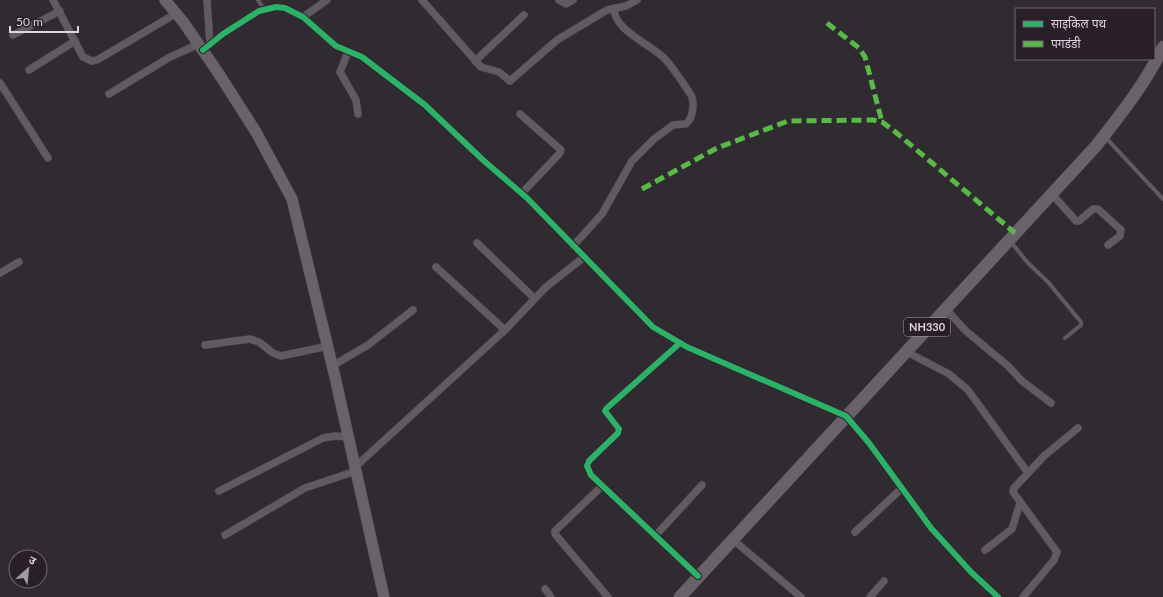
<svg xmlns="http://www.w3.org/2000/svg" width="1163" height="597" viewBox="0 0 1163 597" font-family="Lato,'Noto Sans Devanagari',sans-serif">
  <style>
    .lines { fill: none; stroke-linecap: round; stroke-linejoin: round }
    .service-casing { stroke: #4c464b; stroke-width: 4.5 }
    .minor-casing { stroke: #4c464b; stroke-width: 8 }
    .primary-casing { stroke: #4c464b; stroke-width: 12 }
    .trunk-casing { stroke: #4c464b; stroke-width: 13 }
    .service { stroke: #605b60; stroke-width: 3.5 }
    .minor { stroke: #605b60; stroke-width: 7 }
    .primary { stroke: #6a6269; stroke-width: 11 }
    .trunk { stroke: #6a626a; stroke-width: 12 }
    .quiet { stroke: #58b947; stroke-width: 5; stroke-dasharray: 10 5; stroke-linecap: butt }
    .cycleway-casing { stroke: #291f28; stroke-width: 8 }
    .cycleway { stroke: #2db169; stroke-width: 6 }
    .labels { text-anchor: middle; stroke-width: 4; stroke-linejoin: round; paint-order: stroke }
    .shield { fill: #291f28; stroke: #a89fa6; stroke-width: 1 }
    .shield-label { font-size: 11px; font-weight: bold; fill: #ded6dc }
  </style>
  <rect width="100%" height="100%" fill="#302b30"/>
  <g class="lines">
    <defs>
      <g id="service">
        <path d="M258,0L264,9"/>
        <path d="M1106,138L1163,199"/>
        <path d="M1011,242L1028,263L1048,282L1081,322V325L1065,338"/>
      </g>
      <g id="minor">
        <path d="M53,0L83,57L92,61L97,60L177,13"/>
        <path d="M207,0L210,44"/>
        <path d="M422,0L481,67L499,72L510,81L557,40L607,10L626,6L637,0"/>
        <path d="M559,0L566,4L573,0"/>
        <path d="M303,17L327,0"/>
        <path d="M13,35L60,11"/>
        <path d="M203,50L223,34L259,11L276,7L285,8L303,17L336,46L362,57L425,105L483,160L527,198L653,327L687,347L846,416L869,443L931,528L971,572L998,597"/>
        <path d="M348,52L340,72L356,100L358,114"/>
        <path d="M475,61L524,15"/>
        <path d="M29,70L75,41"/>
        <path d="M0,83L48,158"/>
        <path d="M109,94L170,57L199,44"/>
        <path d="M520,114L561,150L560,153L522,193"/>
        <path d="M1052,194L1076,221H1079L1093,209H1098L1121,230L1120,236L1108,245"/>
        <path d="M477,243L534,298"/>
        <path d="M573,246L602,214L632,161L654,139L669,128L673,125L686,124C693,118 695,103 691,95C683,83 675,70 665,59C652,45 613,30 614,8"/>
        <path d="M436,267L505,330"/>
        <path d="M0,273L19,262"/>
        <path d="M945,308L966,331L1008,366L1022,381L1051,403"/>
        <path d="M680,343L607,408L605,411L619,429L618,433L589,461L587,466L591,475L698,576"/>
        <path d="M205,345L250,339L259,342L273,353L281,356L328,346"/>
        <path d="M905,351L949,374L968,390L1028,473"/>
        <path d="M332,366L368,345L413,310"/>
        <path d="M355,467L505,330L546,287L583,258"/>
        <path d="M602,486L555,531V534L608,597"/>
        <path d="M219,491L323,438L335,436L348,437"/>
        <path d="M855,532L901,489"/>
        <path d="M225,535L305,488L356,471"/>
        <path d="M656,535L702,485"/>
        <path d="M732,539L801,597"/>
        <path d="M985,550L1012,529L1020,503"/>
        <path d="M545,589L551,597"/>
        <path d="M870,597L884,581"/>
        <path d="M1023,597L1054,560L1057,552L1013,492L1014,488L1044,456L1078,428"/>
      </g>
      <path id="primary" d="M165,0L184,23L217,71L256,132L292,199L335,377L384,597"/>
      <path id="trunk" d="M680,597L1096,146C1121,114 1145,84 1163,47"/>
    </defs>
    <!-- service casing -->
    <use href="#service" class="service-casing"/>
    <!-- minor casing -->
    <use href="#minor" class="minor-casing"/>
    <!-- primary casing -->
    <use href="#primary" class="primary-casing"/>
    <!-- trunk casing -->
    <use href="#trunk" class="trunk-casing"/>
    <!-- service -->
    <use href="#service" class="service"/>
    <!-- minor -->
    <use href="#minor" class="minor"/>
    <!-- primary -->
    <use href="#primary" class="primary"/>
    <!-- trunk -->
    <use href="#trunk" class="trunk"/>
    <!-- quiet -->
    <g class="quiet">
      <path d="M827,23L859,48L865,57L882,122"/>
      <path d="M642,189L717,148L788,121L873,120L882,122L893,130L1015,233"/>
    </g>
    <defs>
      <g id="cycleway">
        <path d="M203,50L223,34L259,11L276,7L285,8L303,17L336,46L362,57L425,105L483,160L527,198L653,327L687,347L846,416L869,443L931,528L971,572L998,597"/>
        <path d="M680,343L607,408L605,411L619,429L618,433L589,461L587,466L591,475L698,576"/>
      </g>
    </defs>
    <!-- cycleway casing -->
    <use href="#cycleway" class="cycleway-casing"/>
    <!-- cycleway -->
    <use href="#cycleway" class="cycleway"/>
  </g>
  <g class="labels">
    <!-- shield labels -->
    <rect class="shield" x="904" y="318" width="46" height="18" rx="3"/>
    <g class="shield-label">
      <text x="927" y="331">NH330</text>
    </g>
  </g>
  <!-- legend -->
  <rect x="1015" y="8" width="140" height="52" fill="#291f28" stroke="#716870"/>
  <rect x="1023" y="21" width="20" height="6" fill="#2db169" stroke="#716870"/>
  <text x="1051" y="28" font-size="12" fill="#ded6dc">साइकिल पथ</text>
  <rect x="1023" y="41" width="20" height="6" fill="#58b947" stroke="#716870"/>
  <text x="1051" y="48" font-size="12" fill="#ded6dc">पगडंडी</text>
  <!-- north arrow -->
  <g transform="translate(28 569) rotate(27)"><circle r="19" fill="#291f28" stroke="#716870"/>
  <path d="M0-3L7 15L0 10L-7 15Z" fill="#a19aa0"/>
  <text y="-6" font-size="11" font-weight="bold" text-anchor="middle" fill="#ded6dc">उ</text>
  </g>
  <!-- scale -->
  <path d="M10 26v6h68v-6" fill="none" stroke="#ded6dc" stroke-width="2"/>
  <text x="16" y="26" font-size="12" fill="#ded6dc" stroke="#291f28" stroke-width="3" paint-order="stroke">50 m</text>
</svg>
